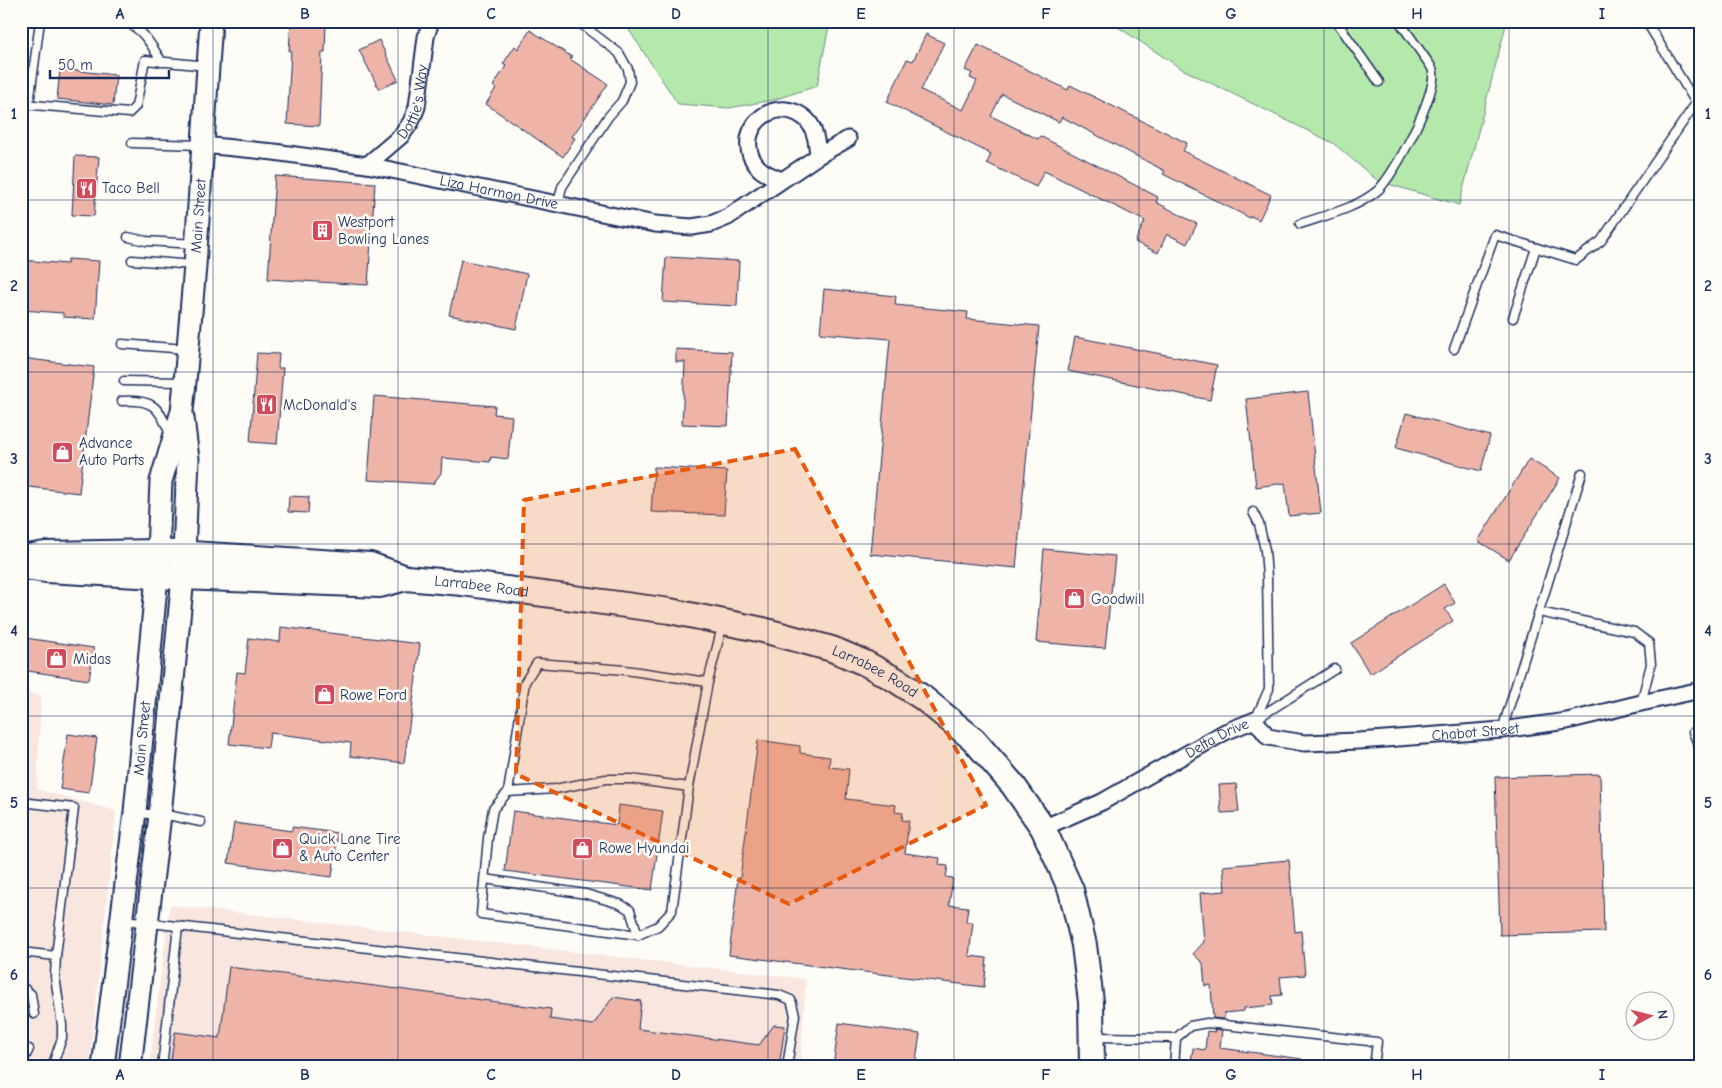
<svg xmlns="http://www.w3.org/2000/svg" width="1722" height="1088" viewBox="0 0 1722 1088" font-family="'Comic Neue',sans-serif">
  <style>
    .built { fill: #f8e6df }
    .green { fill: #b5e9ab; stroke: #688c84 }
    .building { fill: #eeb4a7; stroke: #1b2f5e }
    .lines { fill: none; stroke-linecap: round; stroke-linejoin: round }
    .lane-casing { stroke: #1b2f5e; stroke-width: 11 }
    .street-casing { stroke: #1b2f5e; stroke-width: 19 }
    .secondary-casing { stroke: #1b2f5e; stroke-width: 25 }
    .primary-casing { stroke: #1b2f5e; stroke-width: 28 }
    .lane { stroke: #fdfcf7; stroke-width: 8 }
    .street { stroke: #fdfcf7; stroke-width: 15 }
    .secondary { stroke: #fdfcf7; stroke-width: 21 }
    .primary { stroke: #fdfcf7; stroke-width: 24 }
    .marked { fill: #e8590c; fill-opacity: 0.2; stroke: #e8590c; stroke-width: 4; stroke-dasharray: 10 6; stroke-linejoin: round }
    .grid { fill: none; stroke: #1b2f5e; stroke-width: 1; stroke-opacity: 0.55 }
    .labels { text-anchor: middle; stroke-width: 5; stroke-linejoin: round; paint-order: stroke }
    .street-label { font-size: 15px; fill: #1b2f5e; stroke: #fdfcf7 }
    .poi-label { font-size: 15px; fill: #1b2f5e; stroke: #fdfcf7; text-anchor: start }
    .neatline { fill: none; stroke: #1b2f5e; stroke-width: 2 }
    .grid-label { font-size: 16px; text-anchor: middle; font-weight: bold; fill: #1b2f5e }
  </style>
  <rect width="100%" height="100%" fill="#fdfcf7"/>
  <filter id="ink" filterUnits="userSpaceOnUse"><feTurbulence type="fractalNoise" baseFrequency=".02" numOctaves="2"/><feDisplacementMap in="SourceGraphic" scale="10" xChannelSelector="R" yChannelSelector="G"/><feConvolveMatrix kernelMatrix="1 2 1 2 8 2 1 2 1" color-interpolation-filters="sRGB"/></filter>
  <g filter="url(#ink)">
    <!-- built -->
    <g class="built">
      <path d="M21,692L41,695L37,789L116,811L89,1067H21Z"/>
      <path d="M170,905L806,979L800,1067H149Z"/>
    </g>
    <!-- green -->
    <g class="green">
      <path d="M623,21H830L817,86L773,100L729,108L678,104Z"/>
      <path d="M1109,21H1507L1459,205L1378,181L1333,143L1182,69Z"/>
    </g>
    <!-- building -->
    <g class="building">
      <path d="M291,21L326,23L325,52H322L319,126L287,124L291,51H289Z"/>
      <path d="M530,30L572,57L570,59L608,84L572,137L575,138L563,157L486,104L496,88L493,86L506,66L503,64L515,46L518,49Z"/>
      <path d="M926,34L944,43L921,90L963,110L977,81L970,78L972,73L965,70L978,45L1068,90L1070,85L1187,143L1183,151L1271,195L1259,220L1251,216L1250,218L1163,174L1165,171L1062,117L1059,122L1002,94L991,116L1038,139L1040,136L1158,197L1156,202L1197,224L1187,244L1167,234L1158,253L1135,242L1145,221L1044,171L1036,187L987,163L991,154L887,102L907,59L913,61Z"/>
      <path d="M379,40L398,80L379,89L359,50Z"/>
      <path d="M60,69L116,75L113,105L57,99Z"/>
      <path d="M75,156L99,157L94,216L72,215Z"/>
      <path d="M275,176L375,183L368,285L268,279Z"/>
      <path d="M666,257L739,261L737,306L663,302Z"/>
      <path d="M68,259L99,261L95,319L63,317V313L21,310V260L67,264Z"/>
      <path d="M461,260L527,274L516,329L449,315Z"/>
      <path d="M824,289L896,296L895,305L968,312L967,319L1039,326L1016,568L870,554L890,339L820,333Z"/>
      <path d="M1075,337L1217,365L1210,400L1068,371Z"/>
      <path d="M676,349L732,352L728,426L682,424L685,362H676Z"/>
      <path d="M257,353L279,354L278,368H283L277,444L250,442Z"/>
      <path d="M21,358L94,367L79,493L21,486Z"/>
      <path d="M1308,392L1321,513L1289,516L1285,483L1256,487L1246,399Z"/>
      <path d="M374,396L495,406L494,414L512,416L508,459L491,457L490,462L442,458L441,473L433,484L368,480Z"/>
      <path d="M1406,413L1490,436L1481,471L1396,448Z"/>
      <path d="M1529,459L1560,478L1509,560L1478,541Z"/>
      <path d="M654,467L727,471L724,515L651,512Z"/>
      <path d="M289,496L309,497L308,513L288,512Z"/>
      <path d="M1044,549L1115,556L1105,648L1036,642Z"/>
      <path d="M1444,584L1455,603L1445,609L1453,621L1370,674L1351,643Z"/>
      <path d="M281,627L420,644L411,719H410L404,763L350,756L351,743L270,733L268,748L229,744L237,672L245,673L249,638L280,642Z"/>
      <path d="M25,638L94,648L89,680L21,670Z"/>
      <path d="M68,734L97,738L89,793L60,789Z"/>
      <path d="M758,740L800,746V753L830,757L829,767L849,769L846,799L896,805L895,812L903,813L902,820L909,821L905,853L940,858L939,865L948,866L946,877L953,878L949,905L968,907L966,922H973L969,956L987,958L984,987L729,955L738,878H740Z"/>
      <path d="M1600,774L1604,932L1500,935L1495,777Z"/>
      <path d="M1236,784L1239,812L1221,813L1219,785Z"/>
      <path d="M619,805L663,811L652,890L505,871L513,811L617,825Z"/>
      <path d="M234,823L292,831V827L338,833L332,877L228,863Z"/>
      <path d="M1289,860L1295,932L1301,931L1305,975L1280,977L1282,995L1272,996L1273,1005L1244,1008V1011L1224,1013V1019L1213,1018L1211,985L1205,986L1203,963L1193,954L1204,942L1200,893L1225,891L1223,866Z"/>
      <path d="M229,967L551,1009L550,1019L593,1025L613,997L641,1001L638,1029L759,1045L774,1025L785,1026L779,1067H170L175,1032L220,1038Z"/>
      <path d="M839,1023L920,1034L915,1067H833Z"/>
      <path d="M1214,1029L1222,1030L1220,1048L1302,1059V1067H1200L1201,1063L1191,1061L1193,1048L1205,1050L1207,1031L1215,1032Z"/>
    </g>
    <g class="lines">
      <defs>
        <g id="lane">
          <path d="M121,21C142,26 151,45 162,62"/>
          <path d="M1336,21L1379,82"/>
          <path d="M1646,21L1696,103L1701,100"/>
          <path d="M21,22L25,21"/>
          <path d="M21,104L129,113L136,106L145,60L208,66"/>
          <path d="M29,104L40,21"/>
          <path d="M132,143L201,145"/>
          <path d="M558,203L562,187L608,117L622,101L630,82L628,69L619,53L577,21"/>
          <path d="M1300,224C1326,215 1355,209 1377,191C1394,177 1437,93 1433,72C1433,69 1431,67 1430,65L1399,21"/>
          <path d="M128,237L146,241L195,244"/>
          <path d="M132,260L193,265"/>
          <path d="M1513,318L1536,248"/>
          <path d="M122,344L186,349"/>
          <path d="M1454,349L1495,235L1576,260L1601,241L1696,103"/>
          <path d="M124,381L183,382"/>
          <path d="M122,401C152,399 159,406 170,434"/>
          <path d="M1253,512L1259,524L1265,550L1267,577L1269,689L1255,720"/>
          <path d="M1539,612L1634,632L1649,643L1651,664L1641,703"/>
          <path d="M708,682L723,623"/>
          <path d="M1256,719L1335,669"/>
          <path d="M1701,729L1693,732L1701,752"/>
          <path d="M1502,730L1582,473"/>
          <path d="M508,792L525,682L537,663L625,670L708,682L689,787L672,911L658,926L638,935L481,914L488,838L493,809L508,792L555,789L606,779H630L689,787"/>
          <path d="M21,802L74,808L56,956L55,976L62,1025V1038L52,1067"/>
          <path d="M137,813L172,816L201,822"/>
          <path d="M485,879L586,894L620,904L630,910L638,935"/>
          <path d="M124,920L779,995L791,1000L795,1015L787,1067"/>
          <path d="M21,952L56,956"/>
          <path d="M21,986L31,994L34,1014"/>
          <path d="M1095,1037L1176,1038L1190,1026L1207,1023L1377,1042L1374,1067"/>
          <path d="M21,1066L29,1049"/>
          <path d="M162,1067L178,927"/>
          <path d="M1174,1067L1176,1038"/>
        </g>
        <g id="street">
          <path id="s1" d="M203,145L274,152L367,165L655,224L692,227L711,224L728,217L818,156L848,139"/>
          <path id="s2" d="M367,165L401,136L411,122L417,107L426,37L431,21"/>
          <path d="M782,180C774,177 764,174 758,167C733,140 762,98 797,113C805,117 812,124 814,133C817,140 817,148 818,156"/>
          <path id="s3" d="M1043,828L1102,802L1225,732L1255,720L1268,737L1304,743L1359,741L1502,730L1567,721L1641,703L1701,690"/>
        </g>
        <g id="secondary">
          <path id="s4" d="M103,1067L135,812L157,576L161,481L182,411L185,382L195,266L211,21"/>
          <path d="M130,1067L160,815L183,577L188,459L183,418"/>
        </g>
        <g id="primary">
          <path id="s5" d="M21,558L45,554L158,552L370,565L406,578L462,583L670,611L763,630L832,649L865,663L896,680L923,698L973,739L1013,785L1043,828L1071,890L1084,945L1091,1002L1092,1067"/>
          <path d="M25,567L46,570L157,576L380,585L406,578"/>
        </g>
      </defs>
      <!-- lane casing -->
      <use href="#lane" class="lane-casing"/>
      <!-- street casing -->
      <use href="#street" class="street-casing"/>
      <!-- secondary casing -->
      <use href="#secondary" class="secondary-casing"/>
      <!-- primary casing -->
      <use href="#primary" class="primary-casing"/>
      <!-- lane -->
      <use href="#lane" class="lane"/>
      <!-- street -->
      <use href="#street" class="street"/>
      <!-- secondary -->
      <use href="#secondary" class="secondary"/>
      <!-- primary -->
      <use href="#primary" class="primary"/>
    </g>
  </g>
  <!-- marked area -->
  <path class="marked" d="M795,449L986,805L789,904L516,774L524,500Z"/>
  <!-- grid -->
  <path class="grid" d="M213,21V1067M398,21V1067M583,21V1067M768,21V1067M954,21V1067M1139,21V1067M1324,21V1067M1509,21V1067M21,200H1701M21,372H1701M21,544H1701M21,716H1701M21,888H1701"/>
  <!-- icons -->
  <defs>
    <symbol id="restaurant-square" viewBox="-11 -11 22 22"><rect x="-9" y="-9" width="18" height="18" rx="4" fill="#d1495b" stroke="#fdfcf7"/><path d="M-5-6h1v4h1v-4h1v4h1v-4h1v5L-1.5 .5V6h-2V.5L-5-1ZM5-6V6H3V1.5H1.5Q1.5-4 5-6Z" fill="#fff"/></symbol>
    <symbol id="building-square" viewBox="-11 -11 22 22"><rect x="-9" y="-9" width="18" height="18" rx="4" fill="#d1495b" stroke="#fdfcf7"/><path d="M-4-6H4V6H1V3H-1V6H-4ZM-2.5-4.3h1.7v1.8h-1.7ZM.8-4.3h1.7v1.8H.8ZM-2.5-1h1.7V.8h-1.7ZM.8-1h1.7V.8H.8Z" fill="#fff"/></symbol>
    <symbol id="shop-square" viewBox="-11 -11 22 22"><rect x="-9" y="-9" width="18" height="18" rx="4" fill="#d1495b" stroke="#fdfcf7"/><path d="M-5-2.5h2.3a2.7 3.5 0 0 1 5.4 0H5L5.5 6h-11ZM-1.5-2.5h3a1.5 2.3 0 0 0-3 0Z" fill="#fff"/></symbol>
  </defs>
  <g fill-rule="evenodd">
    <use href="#restaurant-square" x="74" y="176" width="25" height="25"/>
    <use href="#building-square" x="310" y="218" width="25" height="25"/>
    <use href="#restaurant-square" x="254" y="392" width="25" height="25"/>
    <use href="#shop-square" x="50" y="440" width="25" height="25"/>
    <use href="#shop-square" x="1062" y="586" width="25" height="25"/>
    <use href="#shop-square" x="44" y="646" width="25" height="25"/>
    <use href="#shop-square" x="312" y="682" width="25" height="25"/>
    <use href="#shop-square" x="270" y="836" width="25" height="25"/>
    <use href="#shop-square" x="570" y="836" width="25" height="25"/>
  </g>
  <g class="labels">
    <!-- street labels -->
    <g class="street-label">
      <text dy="5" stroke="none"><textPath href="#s2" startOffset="82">Dottie's Way</textPath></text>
      <text dy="5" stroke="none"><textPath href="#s1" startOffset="300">Liza Harmon Drive</textPath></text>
      <text dy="5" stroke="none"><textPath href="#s4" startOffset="858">Main Street</textPath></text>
      <text dy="5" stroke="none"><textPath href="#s5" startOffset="464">Larrabee Road</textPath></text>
      <text dy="5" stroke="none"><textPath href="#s5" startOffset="869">Larrabee Road</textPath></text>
      <text dy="5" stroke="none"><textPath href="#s3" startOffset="468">Chabot Street</textPath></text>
      <text dy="5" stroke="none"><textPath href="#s4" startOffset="331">Main Street</textPath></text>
      <text dy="5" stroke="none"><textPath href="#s3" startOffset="196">Delta Drive</textPath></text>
    </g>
    <!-- poi labels -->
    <g class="poi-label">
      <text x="102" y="193">Taco Bell</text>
      <text x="338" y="227">Westport<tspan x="338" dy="17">Bowling Lanes</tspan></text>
      <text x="283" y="410">McDonald's</text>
      <text x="79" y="448">Advance<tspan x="79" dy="17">Auto Parts</tspan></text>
      <text x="1091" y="604">Goodwill</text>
      <text x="73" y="664">Midas</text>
      <text x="340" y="700">Rowe Ford</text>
      <text x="299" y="844">Quick Lane Tire<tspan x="299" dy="17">&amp; Auto Center</tspan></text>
      <text x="599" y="853">Rowe Hyundai</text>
    </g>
  </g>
  <!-- margin -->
  <rect width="1722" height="1088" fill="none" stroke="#fdfcf7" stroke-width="55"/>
  <!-- north arrow -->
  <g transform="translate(1650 1016) rotate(83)"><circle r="24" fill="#fdfcf7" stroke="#a3aaba"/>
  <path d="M0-4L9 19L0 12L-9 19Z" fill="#d1495b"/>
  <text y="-8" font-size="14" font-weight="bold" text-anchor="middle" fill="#1b2f5e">N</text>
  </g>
  <!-- scale -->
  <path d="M50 70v8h119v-8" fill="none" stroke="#1b2f5e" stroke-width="2.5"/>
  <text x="58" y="70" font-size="15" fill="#1b2f5e" stroke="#fdfcf7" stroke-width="4" paint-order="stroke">50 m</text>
  <rect x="28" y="28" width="1666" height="1032" class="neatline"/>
  <g class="grid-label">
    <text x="120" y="19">A</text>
    <text x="305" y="19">B</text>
    <text x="491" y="19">C</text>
    <text x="676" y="19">D</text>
    <text x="861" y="19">E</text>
    <text x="1046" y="19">F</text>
    <text x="1231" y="19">G</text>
    <text x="1417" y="19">H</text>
    <text x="1602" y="19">I</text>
    <text x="14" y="119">1</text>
    <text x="1708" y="119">1</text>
    <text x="14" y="291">2</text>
    <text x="1708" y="291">2</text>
    <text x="14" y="464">3</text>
    <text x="1708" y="464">3</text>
    <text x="14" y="636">4</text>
    <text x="1708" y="636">4</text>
    <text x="14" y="808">5</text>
    <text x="1708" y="808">5</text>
    <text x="14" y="980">6</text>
    <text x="1708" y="980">6</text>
    <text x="120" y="1080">A</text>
    <text x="305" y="1080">B</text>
    <text x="491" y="1080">C</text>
    <text x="676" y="1080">D</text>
    <text x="861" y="1080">E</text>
    <text x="1046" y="1080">F</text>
    <text x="1231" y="1080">G</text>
    <text x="1417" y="1080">H</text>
    <text x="1602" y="1080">I</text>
  </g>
</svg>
